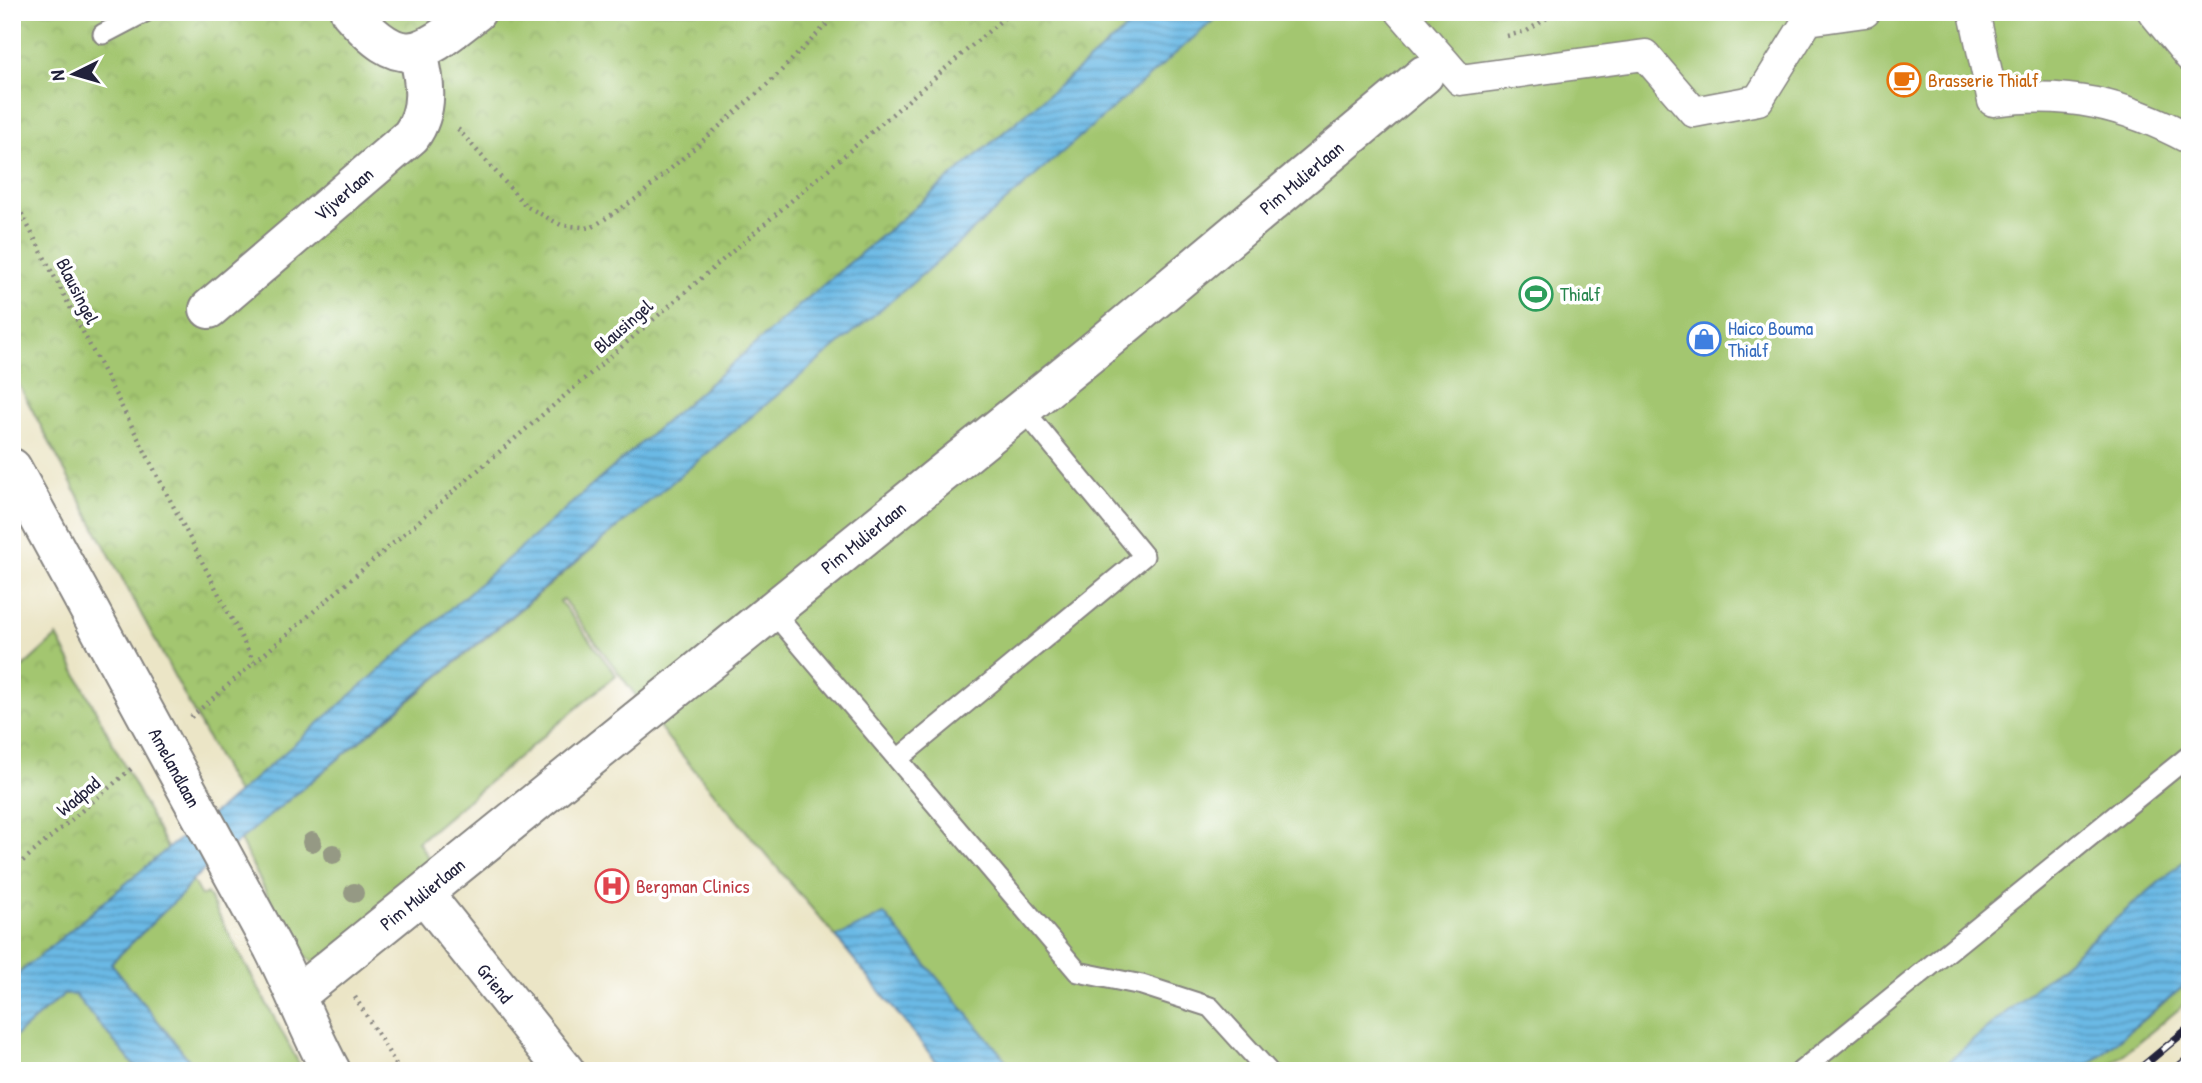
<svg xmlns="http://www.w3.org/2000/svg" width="2202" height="1083" viewBox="0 0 2202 1083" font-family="'Patrick Hand',sans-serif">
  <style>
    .grass { fill: #a3c670; stroke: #627456; stroke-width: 2 }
    .park { fill: url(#park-crowns); stroke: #627456; stroke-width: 2 }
    .water { fill: url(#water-rules); stroke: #466e90; stroke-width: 2 }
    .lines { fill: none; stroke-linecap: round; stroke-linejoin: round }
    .service-casing { stroke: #868480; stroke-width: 23 }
    .pedestrian-casing { stroke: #868480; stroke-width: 33 }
    .minor-casing { stroke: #868480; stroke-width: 42 }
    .path { stroke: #868480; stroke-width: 4.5; stroke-dasharray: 2 5; stroke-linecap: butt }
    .service { stroke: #fff; stroke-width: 19 }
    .pedestrian { stroke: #fff; stroke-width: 30 }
    .minor { stroke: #fff; stroke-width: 38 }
    .rail-casing { stroke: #22223b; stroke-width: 8 }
    .rail { stroke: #fff; stroke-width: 5; stroke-dasharray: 16; stroke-linecap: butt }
    .tree { fill: #959984 }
    .labels { text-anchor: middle; stroke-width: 7; stroke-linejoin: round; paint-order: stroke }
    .food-label { font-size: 19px; fill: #c56008; stroke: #fff; text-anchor: start }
    .street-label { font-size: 19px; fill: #22223b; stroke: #fff }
    .leisure-label { font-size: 19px; fill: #27864d; stroke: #fff; text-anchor: start }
    .shop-label { font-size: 19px; fill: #366cbe; stroke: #fff; text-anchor: start }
    .health-label { font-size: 19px; fill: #be3a42; stroke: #fff; text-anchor: start }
  </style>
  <defs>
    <pattern id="park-crowns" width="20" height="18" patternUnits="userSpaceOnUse" patternTransform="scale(1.75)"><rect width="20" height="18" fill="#a3c670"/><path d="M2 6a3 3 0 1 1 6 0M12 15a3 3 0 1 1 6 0" fill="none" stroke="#8caa62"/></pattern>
    <pattern id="water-rules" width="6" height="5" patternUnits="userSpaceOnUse" patternTransform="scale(1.75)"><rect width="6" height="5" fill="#6ab9e5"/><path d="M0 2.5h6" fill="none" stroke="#5796bb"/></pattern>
  </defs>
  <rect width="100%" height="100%" fill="#fff"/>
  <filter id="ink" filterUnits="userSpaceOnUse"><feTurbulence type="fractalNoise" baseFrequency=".0143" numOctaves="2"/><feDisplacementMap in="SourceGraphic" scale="14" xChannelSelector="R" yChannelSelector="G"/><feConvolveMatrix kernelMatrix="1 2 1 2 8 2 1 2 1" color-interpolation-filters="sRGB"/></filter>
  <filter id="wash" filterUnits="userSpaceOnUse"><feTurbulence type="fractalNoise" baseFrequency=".00686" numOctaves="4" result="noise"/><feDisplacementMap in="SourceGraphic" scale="28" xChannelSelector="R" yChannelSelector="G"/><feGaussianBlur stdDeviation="1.57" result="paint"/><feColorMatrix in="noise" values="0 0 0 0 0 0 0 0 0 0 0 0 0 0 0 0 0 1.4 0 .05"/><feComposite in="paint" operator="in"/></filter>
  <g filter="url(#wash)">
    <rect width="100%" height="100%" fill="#ebe5c6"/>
    <!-- grass -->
    <g class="grass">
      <path d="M1218,12H2190V902L1990,1071H944L836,937L670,741L563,599L560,601L616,675L418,842L435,868L315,964L292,945L240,840L551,584Z"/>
      <path d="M192,880L201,896L207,893L303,1071H198L111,963L183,893Z"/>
      <path d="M2190,981V1000L2103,1071H2081Z"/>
      <path d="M63,995H75L139,1071H12V1039Z"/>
    </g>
    <!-- park -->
    <g class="park">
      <path d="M12,12H1178L242,803L12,372Z"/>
      <path d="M57,636L179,871L12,1009V677Z"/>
    </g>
    <!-- water -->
    <g class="water">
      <path d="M1146,12H1223L909,286L192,880L183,893L111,963L198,1071H139L75,995H63L12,1039V979L173,844L222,807L809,297Z"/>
      <path d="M2190,856V981L2081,1071H1937Z"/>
      <path d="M884,914L1015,1071H944L836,937Z"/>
    </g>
  </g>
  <g filter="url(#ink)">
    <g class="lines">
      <defs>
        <g id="service">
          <path d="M103,34L145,12"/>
          <path d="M772,611L1078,972L1142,985L1210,1007L1268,1071"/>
          <path d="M898,759L1144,556L1023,409"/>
          <path d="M1801,1071L2190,755"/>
        </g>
        <g id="pedestrian">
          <path d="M1401,12L1460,80L1645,55L1694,112L1758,100L1808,20L1865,12"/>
          <path d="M1974,12L1993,101C2066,90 2125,104 2190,139"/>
          <path d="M2153,12L2190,57"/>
        </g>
        <g id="minor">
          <path d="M350,12C403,73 420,56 476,12"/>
          <path id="s1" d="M209,309L411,136C430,110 425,81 418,52"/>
          <path id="s2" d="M12,468L273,948C294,989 309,1030 331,1071"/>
          <path id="s3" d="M424,894L565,1071"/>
          <path id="s4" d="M297,995L1100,346L1424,75"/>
        </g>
      </defs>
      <!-- service casing -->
      <use href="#service" class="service-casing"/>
      <!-- pedestrian casing -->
      <use href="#pedestrian" class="pedestrian-casing"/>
      <!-- minor casing -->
      <use href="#minor" class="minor-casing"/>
      <!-- path -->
      <g class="path">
        <path d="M1507,36L1527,31L1556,12"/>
        <path d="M458,129L526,206L561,225L591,228L637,198L769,83L830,21L834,12"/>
        <path d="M12,195L254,662"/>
        <path d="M191,717L1011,12"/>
        <path d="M12,870L131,769"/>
        <path d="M355,997L400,1071"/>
      </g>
      <!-- service -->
      <use href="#service" class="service"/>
      <!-- pedestrian -->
      <use href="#pedestrian" class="pedestrian"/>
      <!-- minor -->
      <use href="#minor" class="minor"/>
      <defs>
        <g id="rail">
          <path d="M2137,1071L2190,1027"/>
          <path d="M2173,1071L2190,1057"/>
        </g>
      </defs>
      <!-- rail casing -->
      <use href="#rail" class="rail-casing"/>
      <!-- rail -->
      <use href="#rail" class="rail"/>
    </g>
    <!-- trees -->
    <g class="tree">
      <circle cx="312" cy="842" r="10"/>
      <circle cx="333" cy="854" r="10"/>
      <circle cx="354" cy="893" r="10"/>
    </g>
  </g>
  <!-- icons -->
  <defs>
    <symbol id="cafe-ring" viewBox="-11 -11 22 22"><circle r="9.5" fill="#fff" stroke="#e8710a" stroke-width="1.5"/><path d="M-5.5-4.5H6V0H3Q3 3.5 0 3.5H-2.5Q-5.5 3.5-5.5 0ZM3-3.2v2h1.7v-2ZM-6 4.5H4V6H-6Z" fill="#e8710a"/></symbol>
    <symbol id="stadium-ring" viewBox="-11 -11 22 22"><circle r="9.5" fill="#fff" stroke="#2e9e5b" stroke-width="1.5"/><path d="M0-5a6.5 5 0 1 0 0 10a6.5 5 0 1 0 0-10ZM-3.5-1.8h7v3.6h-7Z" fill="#2e9e5b"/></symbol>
    <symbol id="shop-ring" viewBox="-11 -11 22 22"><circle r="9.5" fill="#fff" stroke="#3f7fe0" stroke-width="1.5"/><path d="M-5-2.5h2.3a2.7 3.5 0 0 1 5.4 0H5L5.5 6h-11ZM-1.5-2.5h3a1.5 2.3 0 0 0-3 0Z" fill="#3f7fe0"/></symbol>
    <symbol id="hospital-ring" viewBox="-11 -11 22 22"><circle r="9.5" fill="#fff" stroke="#e0444e" stroke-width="1.5"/><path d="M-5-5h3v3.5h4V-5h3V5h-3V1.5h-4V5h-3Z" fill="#e0444e"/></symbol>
  </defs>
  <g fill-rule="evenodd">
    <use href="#cafe-ring" x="1885" y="61" width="38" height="38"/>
    <use href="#stadium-ring" x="1517" y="275" width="38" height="38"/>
    <use href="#shop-ring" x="1685" y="320" width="38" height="38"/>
    <use href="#hospital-ring" x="593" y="867" width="38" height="38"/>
  </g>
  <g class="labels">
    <!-- food labels -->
    <g class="food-label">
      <text x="1928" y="87">Brasserie Thialf</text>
    </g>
    <!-- street labels -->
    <g class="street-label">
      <text dy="7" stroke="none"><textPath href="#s4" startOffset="1295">Pim Mulierlaan</textPath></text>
      <text dy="7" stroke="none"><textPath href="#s1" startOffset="177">Vijverlaan</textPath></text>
      <text transform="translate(78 291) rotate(63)" y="7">Blausingel</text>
      <text transform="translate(623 326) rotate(-41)" y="7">Blausingel</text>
      <text dy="7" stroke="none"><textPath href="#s4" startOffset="728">Pim Mulierlaan</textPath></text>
      <text dy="7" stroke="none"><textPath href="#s2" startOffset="341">Amelandlaan</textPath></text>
      <text transform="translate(78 796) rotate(-40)" y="7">Wadpad</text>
      <text dy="7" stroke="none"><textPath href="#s4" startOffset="161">Pim Mulierlaan</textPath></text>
      <text dy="7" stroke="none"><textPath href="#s3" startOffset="114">Griend</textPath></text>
    </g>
    <!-- leisure labels -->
    <g class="leisure-label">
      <text x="1560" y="301">Thialf</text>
    </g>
    <!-- shop labels -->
    <g class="shop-label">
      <text x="1728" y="335">Haico Bouma<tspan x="1728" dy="22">Thialf</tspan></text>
    </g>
    <!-- health labels -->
    <g class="health-label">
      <text x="636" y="893">Bergman Clinics</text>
    </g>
  </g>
  <!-- margin -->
  <rect width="2202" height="1083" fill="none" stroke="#fff" stroke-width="42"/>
  <!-- north arrow -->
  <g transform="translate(74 74) rotate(265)" stroke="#ffffff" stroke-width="5" paint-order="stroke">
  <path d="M0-5L12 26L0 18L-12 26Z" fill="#22223b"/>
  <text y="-10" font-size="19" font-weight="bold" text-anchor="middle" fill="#22223b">N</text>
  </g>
</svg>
